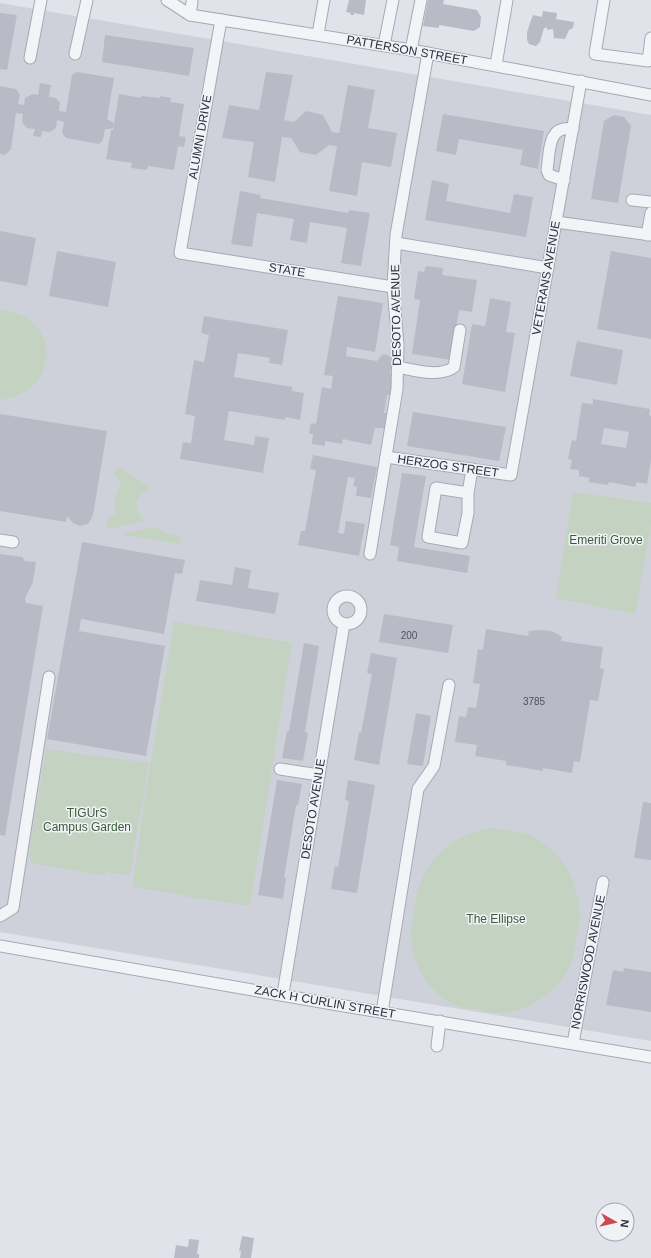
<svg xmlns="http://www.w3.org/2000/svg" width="651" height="1258" viewBox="0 0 651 1258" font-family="Arial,sans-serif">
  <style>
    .built { fill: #cfd1da }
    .green { fill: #c4d2c2 }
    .building { fill: #b8bbc5; fill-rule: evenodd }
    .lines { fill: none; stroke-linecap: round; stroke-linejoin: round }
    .minor-casing { stroke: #a6a9b3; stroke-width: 13 }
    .minor { stroke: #f3f4f7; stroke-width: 11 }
    .labels { text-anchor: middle; stroke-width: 3; stroke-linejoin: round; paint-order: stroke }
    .number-label { font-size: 10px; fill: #4e5260 }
    .street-label { font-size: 12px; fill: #2a2f3f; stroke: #f0f2f6 }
    .park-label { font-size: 12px; fill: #3a5a38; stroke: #f0f2f6 }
  </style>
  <rect width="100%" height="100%" fill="#e0e3e9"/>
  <!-- built -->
  <path class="built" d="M0,3L651,115V1041L0,932Z"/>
  <!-- green -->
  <g class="green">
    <path d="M0,310C22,311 41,323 46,346C47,353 47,361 43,365L45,366C38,387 23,396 1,400L0,399Z"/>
    <path d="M116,467H120L150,488C142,495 131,499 139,513C141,516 143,518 144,521L109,529L106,528L107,520L115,514L114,499L121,485L119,480L114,475Z"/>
    <path d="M573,492L651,503V523L635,614L556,598Z"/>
    <path d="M154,527L169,534L180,537L181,539L178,544L124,535L125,533Z"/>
    <path d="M174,621L292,643L250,906L206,899L192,898L176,894L132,887L139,844V836Z"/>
    <path d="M46,749L149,763L130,875L106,872L105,876L31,863L32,858L28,857Z"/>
    <path d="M493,828C504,830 522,831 532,836C562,850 580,884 580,917C580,924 577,931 576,938C575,946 575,955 572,962C562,988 532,1010 505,1013C496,1014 484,1011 475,1009C470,1009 465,1009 460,1007C441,1001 424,982 417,964C409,945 411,929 414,910C415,903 416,896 418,889C430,855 456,832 493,828Z"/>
  </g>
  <!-- building -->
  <g class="building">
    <path d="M349,0H366L364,15L354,13V15H350L351,13L346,12Z"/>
    <path d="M428,0H444L443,4L477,10L481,17L480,27L474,31L439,25V28L423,26Z"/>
    <path d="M543,11L557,13L556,19L574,22L573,28L569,30L565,39L554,38L553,29L547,30V26L546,28H544L540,42L536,46L532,45L529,44L527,40V32L530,23L533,15L542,17Z"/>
    <path d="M0,13L17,15L7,70L0,69Z"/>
    <path d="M105,35L194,48L189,76L102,62Z"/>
    <path d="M77,72L114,78L107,119L114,123L113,128L109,129H105L103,140L99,144L66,138L62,133L64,122L57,120L56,128L50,132L42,131L41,137L33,136L35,129L27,128L22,122L23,114L16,113L11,149L5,155L0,154V86L16,89L20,95L18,104L24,105L25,98L33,94L38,95L40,83L51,85L49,97L56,98L60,103L59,111L66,112L72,75Z"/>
    <path d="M266,72L293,75L284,120L294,122L306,111L323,115L332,132L339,133L348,85L375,90L368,128L397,133L391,167L362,162L357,196L329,191L337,146L329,145L316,155L300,152L291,138L282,137L275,182L248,177L254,142L222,138L229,105L259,110Z"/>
    <path d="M119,94L141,98V96L160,98V96L171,98L170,102L184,104L179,136L186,137L184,147L178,146L174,170L148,166L147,170L131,168L132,163L106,159L111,130H113Z"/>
    <path d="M443,114L544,131L538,169L520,165L523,150L459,139L456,155L436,151Z"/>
    <path d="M614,115L624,117L631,126L618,203L591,199L604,121Z"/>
    <path d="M432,180L449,184L446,201L510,213L514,194L533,197L526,237L425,220Z"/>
    <path d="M240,191L261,195L260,198L348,213L349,210L370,213L361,266L341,263L347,228L310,222L307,243L290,240L294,219L257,213L252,247L231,244Z"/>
    <path d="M0,231L36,238L27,286L0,281Z"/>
    <path d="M57,251L116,262L108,307L49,296Z"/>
    <path d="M611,251L651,258V339L597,329Z"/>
    <path d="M426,266L443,268L442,275L477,280L472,312L459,310L451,360L412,354L420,300L414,299L418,271L424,272Z"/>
    <path d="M338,296L383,303L375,352L347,347L346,356L377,361L382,355L386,354L390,357L392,360L390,374H394L391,395H387L384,413H388L386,428H375L371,445L343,439L342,444L325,441V446L312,444L313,434H309L311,423L316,424L322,387L331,389L333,376L324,375Z"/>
    <path d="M490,298L511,302L506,332L515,333L505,392L462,384L472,324L485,326Z"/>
    <path d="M204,316L288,330L282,365L269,363L270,358L238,353L234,377L292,387V391L304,393L300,420L285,417V420L229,411L224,440L254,445L255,436L269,438L263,473L180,459L183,442L191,443L195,416L185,414L194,360L204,362L209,335L201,333Z"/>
    <path d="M577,341L623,350L617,385L570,376Z"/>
    <path d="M593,399L650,409L649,415L651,416V460L647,484L637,482L635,487L609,482L608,485L589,482V478L579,476V470L570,469L572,460L568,459L572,440L576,441L582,403L593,404ZM604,428L629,432L626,448L601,444Z"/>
    <path d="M413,412L506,427L499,461L407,446Z"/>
    <path d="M0,414L107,431L93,515L88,524L80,526L73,523L67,516L66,522L0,511Z"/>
    <path d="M313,455L377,467L371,498L356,496L357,487L353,486L355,478L348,477L338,533L344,534L346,521L365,524L359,556L298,545L301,531H305L316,470L310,469Z"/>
    <path d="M402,473L426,476L414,547L470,556L467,573L397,561L399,547L390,545Z"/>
    <path d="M82,542L185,560L182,574L175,573L164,634L81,619L79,631L165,646L146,756L47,739Z"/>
    <path d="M0,554L23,557L24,561L36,562L33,582L25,598L26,603L43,606L5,836L0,835Z"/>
    <path d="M235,567L251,570L248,588L279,593L275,614L196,601L200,580L232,585Z"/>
    <path d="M384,614L453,625L448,653L379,642Z"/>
    <path d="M486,629L528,636L529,631L540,630L552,631L562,637L561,641L603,647L600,668L604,669L598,701L590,700L580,762L574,761L572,773L543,768V771L506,765V761L475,756L477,745L455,742L459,716L466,717L468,707L476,708L480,684L473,683L478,649L483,650Z"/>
    <path d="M304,643L319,646L305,732L308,733L303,761L282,758L287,731H289Z"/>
    <path d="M371,653L397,658L379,765L354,760L359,732L361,733L372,674L367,673Z"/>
    <path d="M416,713L431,716L423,766L407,764Z"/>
    <path d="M277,780L302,784L298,805H296L284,878H286L283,899L258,895Z"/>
    <path d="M348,780L375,785L357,893L331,889L335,866L338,867L349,801L345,800Z"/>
    <path d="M643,802L651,803V860L634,858Z"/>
    <path d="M624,968L651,972V1012L606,1005L613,970L623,972Z"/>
    <path d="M242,1236L254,1238L251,1258H240L241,1251H239Z"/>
    <path d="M189,1239L199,1240L197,1254H199V1258H174L176,1245L188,1247Z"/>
  </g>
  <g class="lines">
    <defs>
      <g id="minor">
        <path d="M167,0L190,15L411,50L651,95"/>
        <path d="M604,0L595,54L648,61L651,38"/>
        <path d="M190,15L192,2"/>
        <path d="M221,20L180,253L393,287"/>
        <path d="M318,34L324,0"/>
        <path d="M384,45L393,0"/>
        <path d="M411,50L421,0"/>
        <path d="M75,54L87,0"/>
        <path d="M30,58L41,0"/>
        <path d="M496,65L507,0"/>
        <path d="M564,180L549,175L547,170C550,151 547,125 573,129"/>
        <path d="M632,200L651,202"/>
        <path d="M556,222L651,235"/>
        <path d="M647,235L651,213"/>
        <path d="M396,243L548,268"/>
        <path d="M398,367C414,370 440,378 454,367L460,330"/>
        <path d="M386,457L511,475L581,81"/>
        <path d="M468,493V513L462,543L428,537L436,488L468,493L472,469"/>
        <path d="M0,540L13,542"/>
        <path d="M370,554L397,389L398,345L393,287L396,235L428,53"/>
        <circle cx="347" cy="610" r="14"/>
        <path d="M280,769L319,775"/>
        <path d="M0,916L13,908L49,677"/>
        <path d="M0,946L344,1006L651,1057"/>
        <path d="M283,994L344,624"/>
        <path d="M382,1012L418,789L434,766L449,685"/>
        <path d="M573,1043L603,882"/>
        <path d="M437,1046L440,1021"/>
      </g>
    </defs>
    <!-- minor casing -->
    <use href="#minor" class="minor-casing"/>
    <!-- minor -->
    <use href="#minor" class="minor"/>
  </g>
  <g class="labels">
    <!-- number labels -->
    <g class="number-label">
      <text x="409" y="639">200</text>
      <text x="534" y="705">3785</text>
    </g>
    <!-- street labels -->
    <g class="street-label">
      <text transform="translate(407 50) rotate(10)" y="4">PATTERSON STREET</text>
      <text transform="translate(200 137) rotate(-80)" y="4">ALUMNI DRIVE</text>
      <text transform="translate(287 270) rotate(9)" y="4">STATE</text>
      <text transform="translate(546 278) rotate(-80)" y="4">VETERANS AVENUE</text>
      <text transform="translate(396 315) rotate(-91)" y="4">DESOTO AVENUE</text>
      <text transform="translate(448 466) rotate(8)" y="4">HERZOG STREET</text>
      <text transform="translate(313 809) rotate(-81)" y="4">DESOTO AVENUE</text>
      <text transform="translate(588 962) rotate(-79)" y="4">NORRISWOOD AVENUE</text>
      <text transform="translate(325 1002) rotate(10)" y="4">ZACK H CURLIN STREET</text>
    </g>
    <!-- park labels -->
    <g class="park-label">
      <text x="606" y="544">Emeriti Grove</text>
      <text x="87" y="817">TIGUrS<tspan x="87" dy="14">Campus Garden</tspan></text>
      <text x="496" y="923">The Ellipse</text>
    </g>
  </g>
  <!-- north arrow -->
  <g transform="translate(615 1222) rotate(98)"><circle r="19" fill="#f0f2f6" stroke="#a1a4ad"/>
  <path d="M0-3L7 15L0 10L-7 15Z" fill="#c84b4f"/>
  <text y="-6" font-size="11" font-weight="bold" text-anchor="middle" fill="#2a2f3f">N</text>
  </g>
</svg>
